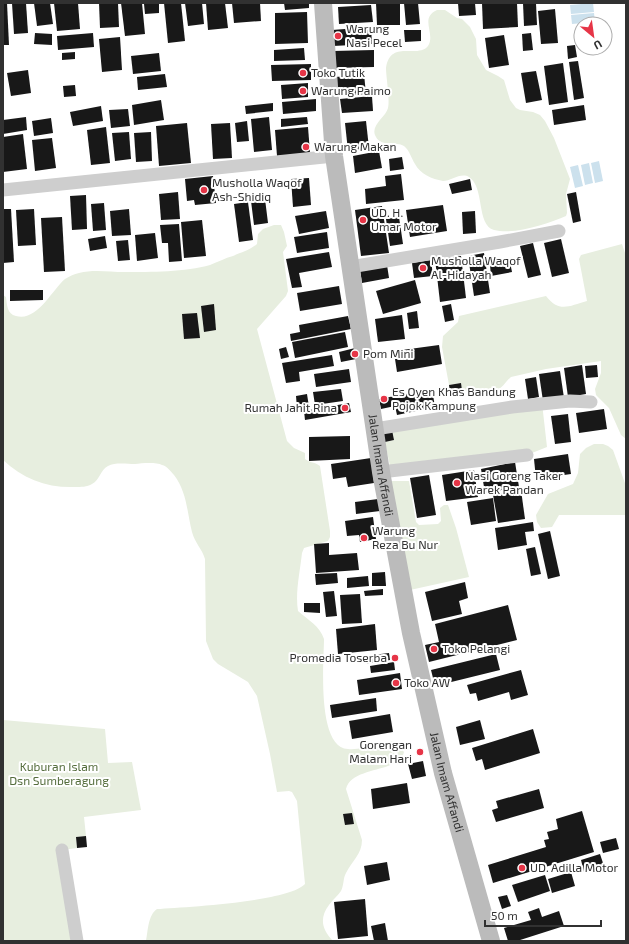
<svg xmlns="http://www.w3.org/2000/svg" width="629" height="944" viewBox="0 0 629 944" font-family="'Exo 2',sans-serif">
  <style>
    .green { fill: #e7eedf }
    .water { fill: #cce1ed }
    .building { fill: #181818 }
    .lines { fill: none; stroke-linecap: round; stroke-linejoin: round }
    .street { stroke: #cecece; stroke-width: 13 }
    .secondary { stroke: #bbb; stroke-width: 18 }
    .poi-dot { fill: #e63547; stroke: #fff; stroke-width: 1.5 }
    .labels { text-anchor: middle; stroke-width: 4; stroke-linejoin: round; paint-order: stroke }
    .poi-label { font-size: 12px; fill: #313131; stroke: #fff; text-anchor: start }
    .street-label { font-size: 12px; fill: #313131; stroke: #fff }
    .park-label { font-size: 12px; fill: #556d3d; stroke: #fff }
  </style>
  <rect width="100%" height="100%" fill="#fff"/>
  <!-- green -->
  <g class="green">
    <path d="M437,10H445L457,18L462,19L470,27L476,39L477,55L486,70L498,76L504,80L510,100L516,108L520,110L533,112L540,115L545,121L554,138L570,179L566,194L567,213L566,216C547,224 515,235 494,230C476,225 485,187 469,177C461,172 451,181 443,181C432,179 420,174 415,164C411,158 410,151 404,146C396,141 381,147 376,137C369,126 386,117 388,108C390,99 386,77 386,68C390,39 418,59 428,46C436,34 419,18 437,10Z"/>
    <path d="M274,225H281L284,232L287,246L283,252L288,291L286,296L257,329L287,441L294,448L305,453V459C310,463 315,462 320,466L330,531V537L328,541L304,548L302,553C300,572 295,593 298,611C308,620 320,626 324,639C324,660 316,747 348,749C356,750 368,747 375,745C383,744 388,740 396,742L404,752L402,758C398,761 393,764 388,766C375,771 350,773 346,789L362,840C362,854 352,861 346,873C343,878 344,885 341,891C338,896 332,900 329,905C319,918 322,930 333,941H146C148,931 148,915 157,909C185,907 288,902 305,884L297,801L292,792L289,791L277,792L270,754L257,696L248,682L218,664L213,659L206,641L205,559C202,549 195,543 192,532C187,512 187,492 174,475C171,472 167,466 162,465C157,462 142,463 135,464C127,464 115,462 108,466C100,470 100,480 92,484C87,487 81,487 75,487C47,488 23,479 3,460V295L6,297C7,305 7,314 16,316C37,322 52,290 65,279C70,276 74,274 79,273C94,269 109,272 125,272C150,272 186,272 210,265C218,262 225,258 233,256C242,252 250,250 257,244L258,234L263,229Z"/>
    <path d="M622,244L626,256V439L621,435L609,408L596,395L595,389L601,373V361L546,369L511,377C506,381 504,386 499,389L472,393L462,390L461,383L449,385L442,347L443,336L458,322L459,316L546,296C559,313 569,306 587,301L579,259L581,255Z"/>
    <path d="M542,403L547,447L527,455L391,471L385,442L394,440L392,430Z"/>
    <path d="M594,444H603L608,446L613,450L626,486V515H559L552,527L541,528L537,522L536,515L548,494L573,484L578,473L580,454L586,448Z"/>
    <path d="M392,481H409L416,522L419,525L438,524L441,521L440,508L444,505H448L456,528L469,577L410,590L390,485Z"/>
    <path d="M3,720L105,729L108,763L132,762L141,810L84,817L86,836L76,837L77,848L62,850L77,941H3Z"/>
  </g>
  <!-- water -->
  <g class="water">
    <path d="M593,3L594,12L571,14L570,5Z"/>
    <path d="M594,13L595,22L572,24L571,15Z"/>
    <path d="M599,161L603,181L595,183L591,163Z"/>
    <path d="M589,163L593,183L585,185L581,165Z"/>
    <path d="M578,165L583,186L575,188L570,167Z"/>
  </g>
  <!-- building -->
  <g class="building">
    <path d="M3,3H7L9,45H3Z"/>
    <path d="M12,3H26L28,33L14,34Z"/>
    <path d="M34,3H50L53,24L37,26Z"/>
    <path d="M54,3H78L80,29L57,31Z"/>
    <path d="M99,3H118L119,27L100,28Z"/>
    <path d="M121,3H142L145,34L125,36Z"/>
    <path d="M159,3V13L145,14L144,4Z"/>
    <path d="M164,3H181L185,41L168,43Z"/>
    <path d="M185,3H202L204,24L188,26Z"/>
    <path d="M206,3H225L228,28L208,30Z"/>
    <path d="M232,3H260L261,21L234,23Z"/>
    <path d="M284,3H309V8L285,10Z"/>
    <path d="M376,3H400V25H377Z"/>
    <path d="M404,3H418L420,24L406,25Z"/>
    <path d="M458,3H475L476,15L459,16Z"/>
    <path d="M482,3H517L518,27L483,29Z"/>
    <path d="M523,3H536L537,25L524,26Z"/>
    <path d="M371,5L373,22L339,24L338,7Z"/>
    <path d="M555,9L558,43L541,44L538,11Z"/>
    <path d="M307,12L308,43L275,44V13Z"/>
    <path d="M371,27L372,44L333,46L332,30Z"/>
    <path d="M404,30H421V41L405,42Z"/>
    <path d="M35,33L52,34V45L34,44Z"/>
    <path d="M93,33L94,47L58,50L57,36Z"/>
    <path d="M531,33L533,50L523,51L522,34Z"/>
    <path d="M504,35L509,65L489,68L485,38Z"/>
    <path d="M120,37L122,70L102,72L99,39Z"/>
    <path d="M575,45L577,57L568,59L567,46Z"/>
    <path d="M304,48L305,60L274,61V50Z"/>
    <path d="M374,50V67L333,68V51Z"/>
    <path d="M75,52V59L62,60V53Z"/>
    <path d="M159,53L161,71L133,74L131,56Z"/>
    <path d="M578,61L584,98L574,100L569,62Z"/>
    <path d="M563,63L568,102L549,105L544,66Z"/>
    <path d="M311,64V80L272,81L271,65Z"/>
    <path d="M28,70L31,93L11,96L7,73Z"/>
    <path d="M536,71L542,100L526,103L521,73Z"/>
    <path d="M165,74L167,87L138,90L137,77Z"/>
    <path d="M364,74L366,94L338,96L336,77Z"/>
    <path d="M308,83V97L282,99L281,85Z"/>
    <path d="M75,85L76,96L64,97L63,86Z"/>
    <path d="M372,96L373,111L342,113L340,99Z"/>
    <path d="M316,99V111L283,114L282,102Z"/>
    <path d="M161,100L164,120L134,125L132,105Z"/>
    <path d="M273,103V111L246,114L245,106Z"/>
    <path d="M584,105L586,120L554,125L552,110Z"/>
    <path d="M101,106L103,121L73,126L70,112Z"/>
    <path d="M128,109L130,126L111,128L109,110Z"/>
    <path d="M26,117L27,130L3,134V120Z"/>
    <path d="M269,117L272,150L254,152L251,119Z"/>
    <path d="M307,117L308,124L281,127V119Z"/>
    <path d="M51,118L53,133L34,136L32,121Z"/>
    <path d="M247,121L249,141L237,142L235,123Z"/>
    <path d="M366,121L369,148L348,151L345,123Z"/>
    <path d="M187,123L191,163L159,166L156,126Z"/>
    <path d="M230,123L232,158L213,159L211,124Z"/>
    <path d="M106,127L110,163L91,165L87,130Z"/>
    <path d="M308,127L310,153L277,156L275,130Z"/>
    <path d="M129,132L131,159L115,161L112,133Z"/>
    <path d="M151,132L152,161L136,162L134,133Z"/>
    <path d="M23,134L27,169L3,172V137Z"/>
    <path d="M52,138L56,168L35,171L32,140Z"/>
    <path d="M379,151L382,168L355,173L353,156Z"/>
    <path d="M402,157L404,169L390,171L389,159Z"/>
    <path d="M401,174L404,200L366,204L365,189L386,186L385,176Z"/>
    <path d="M213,176L216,203L195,205L194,200L187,201L185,179Z"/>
    <path d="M309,178L311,205L293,207L291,179Z"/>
    <path d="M470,179L472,190L452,194L449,184Z"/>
    <path d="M178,192L180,219L161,220L159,194Z"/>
    <path d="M576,192L581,221L573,223L567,194Z"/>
    <path d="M86,195L87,229L72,230L70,196Z"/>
    <path d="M265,199L268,223L254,225L251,201Z"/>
    <path d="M248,202L253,240L239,242L234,204Z"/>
    <path d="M104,203L106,230L93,231L91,204Z"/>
    <path d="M443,205L447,231L410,237L406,210Z"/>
    <path d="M382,206L389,253L361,256L355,210Z"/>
    <path d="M3,209H11L14,262L3,263Z"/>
    <path d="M34,209L36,245L18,246L16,210Z"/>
    <path d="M129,209L131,235L112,236L110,211Z"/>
    <path d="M326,211L329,228L299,234L295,216Z"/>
    <path d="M475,211L476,233L463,234L462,212Z"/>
    <path d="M62,217L65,271L44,272L41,218Z"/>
    <path d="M399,217L403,244L390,246L386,219Z"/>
    <path d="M202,220L206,256L184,258L181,222Z"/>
    <path d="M179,224L182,261L169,262L168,243H162L160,225Z"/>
    <path d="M327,232L329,248L297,253L294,237Z"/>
    <path d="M155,233L158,258L137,261L135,235Z"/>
    <path d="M105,236L107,248L90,251L88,239Z"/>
    <path d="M561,239L569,273L552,277L544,243Z"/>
    <path d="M128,240L130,260L118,261L116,241Z"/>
    <path d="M533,243L541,275L528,278L520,246Z"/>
    <path d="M329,252L332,267L299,273L302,287L292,288L286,259Z"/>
    <path d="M484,253L490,293L474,296L468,256Z"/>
    <path d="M461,256L466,298L440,302L435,259Z"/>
    <path d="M431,260L433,276L414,278L412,263Z"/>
    <path d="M510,262L512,272L491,276L490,265Z"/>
    <path d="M387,265L389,278L362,283L360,269Z"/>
    <path d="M415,280L421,303L383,314L376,291Z"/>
    <path d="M339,286L342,304L300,311L297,293Z"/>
    <path d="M10,290H43V300L10,301Z"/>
    <path d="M214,304L216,330L204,332L201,306Z"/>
    <path d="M451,304L454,320L445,322L442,306Z"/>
    <path d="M417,311L419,328L409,329L407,313Z"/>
    <path d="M197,313L200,338L184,339L182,314Z"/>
    <path d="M402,315L405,339L378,342L375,319Z"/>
    <path d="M348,316L351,329L291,341L290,334L300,332L299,325Z"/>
    <path d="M345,332L348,347L295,358L292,342Z"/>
    <path d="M439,345L442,364L397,372L395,359L403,357L402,350Z"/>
    <path d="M286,347L289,357L281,359L279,349Z"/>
    <path d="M359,347L361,358L341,362L339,352Z"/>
    <path d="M332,355L334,366L299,372L300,381L286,383L282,363Z"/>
    <path d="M582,365L586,394L568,397L564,368Z"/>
    <path d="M597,365L598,377L586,378L585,366Z"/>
    <path d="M349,369L351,382L316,387L314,374Z"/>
    <path d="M560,371L564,398L543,401L539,374Z"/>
    <path d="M536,377L539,397L528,399L525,379Z"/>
    <path d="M461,383L462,390L450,392L449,385Z"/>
    <path d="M341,389L343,401L315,405L313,392Z"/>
    <path d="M432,389L435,407L397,415L395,406L381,409L379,399Z"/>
    <path d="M307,394L309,407L297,408L296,396Z"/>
    <path d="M349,403L351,412L305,420L304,411Z"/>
    <path d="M604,409L607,429L579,433L576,413Z"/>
    <path d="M568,414L571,442L555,444L551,416Z"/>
    <path d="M392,430L394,440L385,442L383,432Z"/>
    <path d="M350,436V459L309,461V437Z"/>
    <path d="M568,454L571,474L536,479L534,459Z"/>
    <path d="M371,458L374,483L348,487L346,477L333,479L331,464Z"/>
    <path d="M515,462L519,487L485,493L481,469Z"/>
    <path d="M474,470L478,497L446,501L442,475Z"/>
    <path d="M429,475L436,515L417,518L410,478Z"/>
    <path d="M521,490L525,519L498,523L493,495Z"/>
    <path d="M493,498L496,521L471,525L467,502Z"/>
    <path d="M378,499L380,511L356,514L355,502Z"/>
    <path d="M373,517L376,539L360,542L359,535L347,536L345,521Z"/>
    <path d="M533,522L534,531L525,532L527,545L498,550L495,528Z"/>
    <path d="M550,531L560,576L548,579L538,534Z"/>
    <path d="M329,543V555L357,553L359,570L316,573L314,544Z"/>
    <path d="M535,547L541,574L531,576L526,549Z"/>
    <path d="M385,572L386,586H372V573Z"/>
    <path d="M337,573L338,583L316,585L315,574Z"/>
    <path d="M368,576L369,586L347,588V578Z"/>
    <path d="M465,582L468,598L459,601L462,614L432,621L425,592Z"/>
    <path d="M383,589V595L365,596L364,591Z"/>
    <path d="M334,591L337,616L326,617L323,592Z"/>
    <path d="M360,594L362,623L342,624L340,595Z"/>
    <path d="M304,603H320V613L304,612Z"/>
    <path d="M508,605L517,640L429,662L425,645L439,642L435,624Z"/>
    <path d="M375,624L377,650L338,654L336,629Z"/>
    <path d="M389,653L390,660L365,664L364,656Z"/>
    <path d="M496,654L500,670L435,686L431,670Z"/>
    <path d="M394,662L395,670L371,673L370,666Z"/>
    <path d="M521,670L528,695L511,700L509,692L478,701L476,693L470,694L467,685Z"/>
    <path d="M400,673L402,689L359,695L357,680Z"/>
    <path d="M376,698L377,711L332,718L330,705Z"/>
    <path d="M390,714L393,732L352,739L349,721Z"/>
    <path d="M480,720L485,739L460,745L456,727Z"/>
    <path d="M533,729L540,753L485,770L482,759L476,761L472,748Z"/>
    <path d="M423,761L426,776L412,779L408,764Z"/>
    <path d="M407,783L410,803L373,809L371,789Z"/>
    <path d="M539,789L544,808L496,822L492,810L498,808L496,801Z"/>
    <path d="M582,811L594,852L493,883L488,865L546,847L544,840L549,839L547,832L558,829L556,819Z"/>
    <path d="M352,813L354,824L345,825L343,814Z"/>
    <path d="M86,836L87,847L77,848L76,837Z"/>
    <path d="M616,838L619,849L603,853L600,842Z"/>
    <path d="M600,854L604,866L584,872L581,860Z"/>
    <path d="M387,862L390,880L367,885L364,866Z"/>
    <path d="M571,872L575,886L552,893L548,879Z"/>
    <path d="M545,875L550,891L518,902L512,885Z"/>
    <path d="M507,895L511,906L502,909L498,897Z"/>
    <path d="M365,899L368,936L338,939L334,902Z"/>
    <path d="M539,908L542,917L559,911L564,926L517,941H508L504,928L531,920L528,912Z"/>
    <path d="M385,923L388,941H374L371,926Z"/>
  </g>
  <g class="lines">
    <!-- street -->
    <g class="street">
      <path d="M3,190L334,156"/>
      <path d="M350,267L500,242L559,231"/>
      <path d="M375,429L512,407L570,401L591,402"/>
      <path d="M381,472L527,455"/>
      <path d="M62,850L77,941"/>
    </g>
    <!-- secondary -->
    <path class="secondary" id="s1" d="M323,3L334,156L381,472L411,633L443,773L491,941"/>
  </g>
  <!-- markers -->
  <g class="poi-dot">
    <circle cx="338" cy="36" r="4"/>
    <circle cx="303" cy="73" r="4"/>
    <circle cx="303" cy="91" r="4"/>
    <circle cx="306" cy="147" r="4"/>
    <circle cx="204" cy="190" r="4"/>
    <circle cx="363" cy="220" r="4"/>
    <circle cx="423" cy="268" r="4"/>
    <circle cx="355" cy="354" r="4"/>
    <circle cx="384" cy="399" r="4"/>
    <circle cx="345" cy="408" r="4"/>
    <circle cx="457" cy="483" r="4"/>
    <circle cx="364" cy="538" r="4"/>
    <circle cx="434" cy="649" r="4"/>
    <circle cx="395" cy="658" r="4"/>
    <circle cx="396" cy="683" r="4"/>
    <circle cx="420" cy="752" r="4"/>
    <circle cx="522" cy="868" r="4"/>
  </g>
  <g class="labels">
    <!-- poi labels -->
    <g class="poi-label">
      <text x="346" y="33">Warung<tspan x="346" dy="14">Nasi Pecel</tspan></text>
      <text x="311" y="77">Toko Tutik</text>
      <text x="311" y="95">Warung Paimo</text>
      <text x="314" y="151">Warung Makan</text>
      <text x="212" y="187">Musholla Waqof<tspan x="212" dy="14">Ash-Shidiq</tspan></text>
      <text x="371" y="217">UD. H.<tspan x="371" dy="14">Umar Motor</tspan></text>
      <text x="431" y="265">Musholla Waqof<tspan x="431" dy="14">Al-Hidayah</tspan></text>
      <text x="363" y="358">Pom Mini</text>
      <text x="392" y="396">Es Oyen Khas Bandung<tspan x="392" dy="14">Pojok Kampung</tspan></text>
      <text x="337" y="412" text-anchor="end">Rumah Jahit Rina</text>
      <text x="465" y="480">Nasi Goreng Taker<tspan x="465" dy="14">Warek Pandan</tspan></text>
      <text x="372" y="535">Warung<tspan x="372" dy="14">Reza Bu Nur</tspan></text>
      <text x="442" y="653">Toko Pelangi</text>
      <text x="387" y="662" text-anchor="end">Promedia Toserba</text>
      <text x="404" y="687">Toko AW</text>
      <text x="412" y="749" text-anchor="end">Gorengan<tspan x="412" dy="14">Malam Hari</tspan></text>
      <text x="530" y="872">UD. Adilla Motor</text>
    </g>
    <!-- street labels -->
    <g class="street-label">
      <text dy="4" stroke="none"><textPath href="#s1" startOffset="466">Jalan Imam Affandi</textPath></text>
      <text dy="4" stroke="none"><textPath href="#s1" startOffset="790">Jalan Imam Affandi</textPath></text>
    </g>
    <!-- park labels -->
    <g class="park-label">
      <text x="59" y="771">Kuburan Islam<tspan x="59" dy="14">Dsn Sumberagung</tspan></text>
    </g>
  </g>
  <!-- border -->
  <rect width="629" height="944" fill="none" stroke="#313131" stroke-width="8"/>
  <!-- north arrow -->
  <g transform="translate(593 36) rotate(151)"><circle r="19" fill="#ffffff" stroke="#adadad"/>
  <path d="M0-3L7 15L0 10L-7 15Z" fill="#e63547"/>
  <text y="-6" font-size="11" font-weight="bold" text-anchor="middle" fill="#313131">U</text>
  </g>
  <!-- scale -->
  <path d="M485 920v6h116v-6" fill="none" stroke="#313131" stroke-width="2"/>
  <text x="491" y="920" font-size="12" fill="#313131" stroke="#ffffff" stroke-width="3" paint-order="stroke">50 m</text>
</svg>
